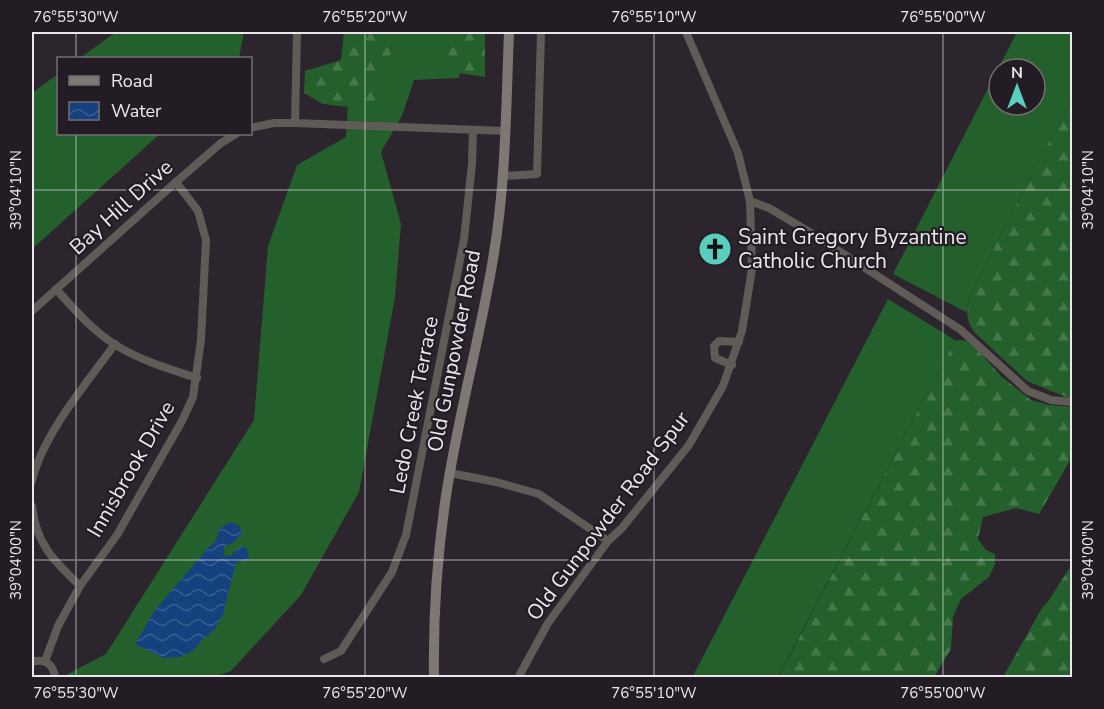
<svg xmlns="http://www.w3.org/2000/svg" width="1104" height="709" viewBox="0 0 1104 709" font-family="'Nunito Sans',sans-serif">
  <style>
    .grass { fill: #24602c; fill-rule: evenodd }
    .forest { fill: url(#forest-firs) }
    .water { fill: url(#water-waves) }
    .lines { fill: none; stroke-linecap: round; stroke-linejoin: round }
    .street { stroke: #605b57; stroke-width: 8 }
    .secondary { stroke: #7f7771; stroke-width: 10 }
    .ticks { fill: none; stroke: #ece7ed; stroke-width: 1.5; stroke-opacity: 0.45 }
    .labels { text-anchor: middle; stroke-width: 4.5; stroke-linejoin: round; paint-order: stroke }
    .street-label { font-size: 21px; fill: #ece7ed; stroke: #231c24 }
    .poi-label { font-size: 21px; fill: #ece7ed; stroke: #231c24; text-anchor: start }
    .neatline { fill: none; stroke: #ece7ed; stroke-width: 2 }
    .ticks-label { font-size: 15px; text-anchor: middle; fill: #ece7ed }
  </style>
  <defs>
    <pattern id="forest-firs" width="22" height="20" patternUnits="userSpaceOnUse" patternTransform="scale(1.5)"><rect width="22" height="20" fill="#24602c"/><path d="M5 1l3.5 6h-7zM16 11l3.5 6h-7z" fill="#44774b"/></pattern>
    <pattern id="water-waves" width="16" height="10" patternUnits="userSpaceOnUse" patternTransform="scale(1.5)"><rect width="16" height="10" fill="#15427f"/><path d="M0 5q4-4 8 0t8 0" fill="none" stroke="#375d91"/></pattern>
  </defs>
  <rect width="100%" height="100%" fill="#2c252e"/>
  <!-- grass -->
  <g class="grass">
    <path d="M116,32H244L239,58H80Z"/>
    <path d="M352,32H465L459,78L414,80L402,116L381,152L401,224L395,297L359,492L301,595L231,671L212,678H65L66,675L106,654L254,420L268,246L297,165L346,137Z"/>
    <path d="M1017,32H1072V97L969,297L966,312L893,274ZM999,69H1035V105H999Z"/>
    <path d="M58,74V134H160L32,249V93Z"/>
    <path d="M888,299L955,340L778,677L692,678Z"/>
  </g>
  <!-- forest -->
  <g class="forest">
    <path d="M344,32H398L372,110L323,104L304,93L305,71L341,60Z"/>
    <path d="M447,32H485V77L446,71L442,61Z"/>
    <path d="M1072,97V399H1071L1027,381L974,332C966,320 966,311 969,297Z"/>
    <path d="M955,340L968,341L974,346L1002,377L1031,400L1049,405L1072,407V457L1039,514L1016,508L983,517L978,539L986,550L995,554V564L989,577L961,599L953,617L951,649L934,677L778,678Z"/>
    <path d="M1072,564V677H1003L1042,608L1049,600Z"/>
  </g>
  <!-- water -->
  <path class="water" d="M230,522L238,525L243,532L234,542L224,547V556H230L241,546L247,549L249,560L236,562L223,615L214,630L203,639L194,650L180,657L164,658L135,644L155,610L208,548L216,541L219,529Z"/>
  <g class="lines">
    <!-- street -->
    <g class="street">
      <path d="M295,123L297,32"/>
      <path d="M250,128L274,123H295L505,131"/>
      <path d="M503,176L537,174L541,32"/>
      <path d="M750,201L769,208L811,233L961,330L1028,391L1051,400L1072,402"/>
      <path d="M56,289C74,309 91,329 114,344C139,360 169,369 197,378"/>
      <path d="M32,311L176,182L221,143L236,134"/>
      <path d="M732,365L715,358L714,346L719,341L739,342"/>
      <path d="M450,473L496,482L539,494L608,541"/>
      <path d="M32,481C42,435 87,383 115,344"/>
      <path d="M32,506C36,544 54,561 80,586"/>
      <path d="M324,659L341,651L392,572L406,535L464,239L472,164L473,130"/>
      <path d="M45,661L58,626L80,586L117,535L182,421L193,397L201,340L206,240L198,211L176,182"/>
      <path d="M32,662C44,658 54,664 55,678"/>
      <path d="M518,678L548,623L608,541L622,528L689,445L723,386L742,331L752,269L750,201L738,153L686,32"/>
    </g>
    <!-- secondary -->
    <path class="secondary" d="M434,678C433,617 437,556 446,496C458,416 480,338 493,259C506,184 506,107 509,32"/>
  </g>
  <!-- ticks -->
  <path class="ticks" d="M76,32V58M365,32V678M654,32V678M943,32V678M76,134V678M32,190H1072M32,560H1072"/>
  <!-- icons -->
  <defs>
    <symbol id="church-disc" viewBox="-11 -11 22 22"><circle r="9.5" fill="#59cebf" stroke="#231c24"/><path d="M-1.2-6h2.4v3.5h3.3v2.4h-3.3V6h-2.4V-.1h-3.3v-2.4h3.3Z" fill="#111"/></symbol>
  </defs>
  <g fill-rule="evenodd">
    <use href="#church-disc" x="696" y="230" width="38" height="38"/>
  </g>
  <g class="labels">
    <!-- street labels -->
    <g class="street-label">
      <text transform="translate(121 207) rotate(-42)" y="7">Bay Hill Drive</text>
      <text transform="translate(454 351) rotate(-79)" y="7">Old Gunpowder Road</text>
      <text transform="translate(414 405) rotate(-79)" y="7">Ledo Creek Terrace</text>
      <text transform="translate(131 469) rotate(-60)" y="7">Innisbrook Drive</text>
      <text transform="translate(608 516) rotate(-53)" y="7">Old Gunpowder Road Spur</text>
    </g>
    <!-- poi labels -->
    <g class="poi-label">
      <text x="738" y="244">Saint Gregory Byzantine<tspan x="738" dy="24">Catholic Church</tspan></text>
    </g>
  </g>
  <!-- border -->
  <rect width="1104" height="709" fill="none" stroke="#231c24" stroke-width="66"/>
  <!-- legend -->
  <rect x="57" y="57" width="195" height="78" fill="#231c24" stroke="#736d74" stroke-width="1.5"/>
  <rect x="69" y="76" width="30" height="9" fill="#7f7771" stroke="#736d74" stroke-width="1.5"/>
  <text x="111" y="87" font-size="18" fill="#ece7ed">Road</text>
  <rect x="69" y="102" width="30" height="18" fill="url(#water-waves)" stroke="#736d74" stroke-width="1.5"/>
  <text x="111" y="117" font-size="18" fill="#ece7ed">Water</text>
  <!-- north arrow -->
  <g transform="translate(1017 87)"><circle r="28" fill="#231c24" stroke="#736d74" stroke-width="1.5"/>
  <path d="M0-4.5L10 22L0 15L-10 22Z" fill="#59cebf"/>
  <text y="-9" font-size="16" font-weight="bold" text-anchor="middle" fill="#ece7ed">N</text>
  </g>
  <rect x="33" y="33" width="1038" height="643" class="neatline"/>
  <g class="ticks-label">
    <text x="76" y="22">76°55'30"W</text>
    <text x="365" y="22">76°55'20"W</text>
    <text x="654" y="22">76°55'10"W</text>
    <text x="943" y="22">76°55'00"W</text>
    <text transform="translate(16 190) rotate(-90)" y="5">39°04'10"N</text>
    <text transform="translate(1088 190) rotate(-90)" y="5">39°04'10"N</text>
    <text transform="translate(16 560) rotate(-90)" y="5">39°04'00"N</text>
    <text transform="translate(1088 560) rotate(-90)" y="5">39°04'00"N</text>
    <text x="76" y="698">76°55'30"W</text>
    <text x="365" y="698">76°55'20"W</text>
    <text x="654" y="698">76°55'10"W</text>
    <text x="943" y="698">76°55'00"W</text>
  </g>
</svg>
